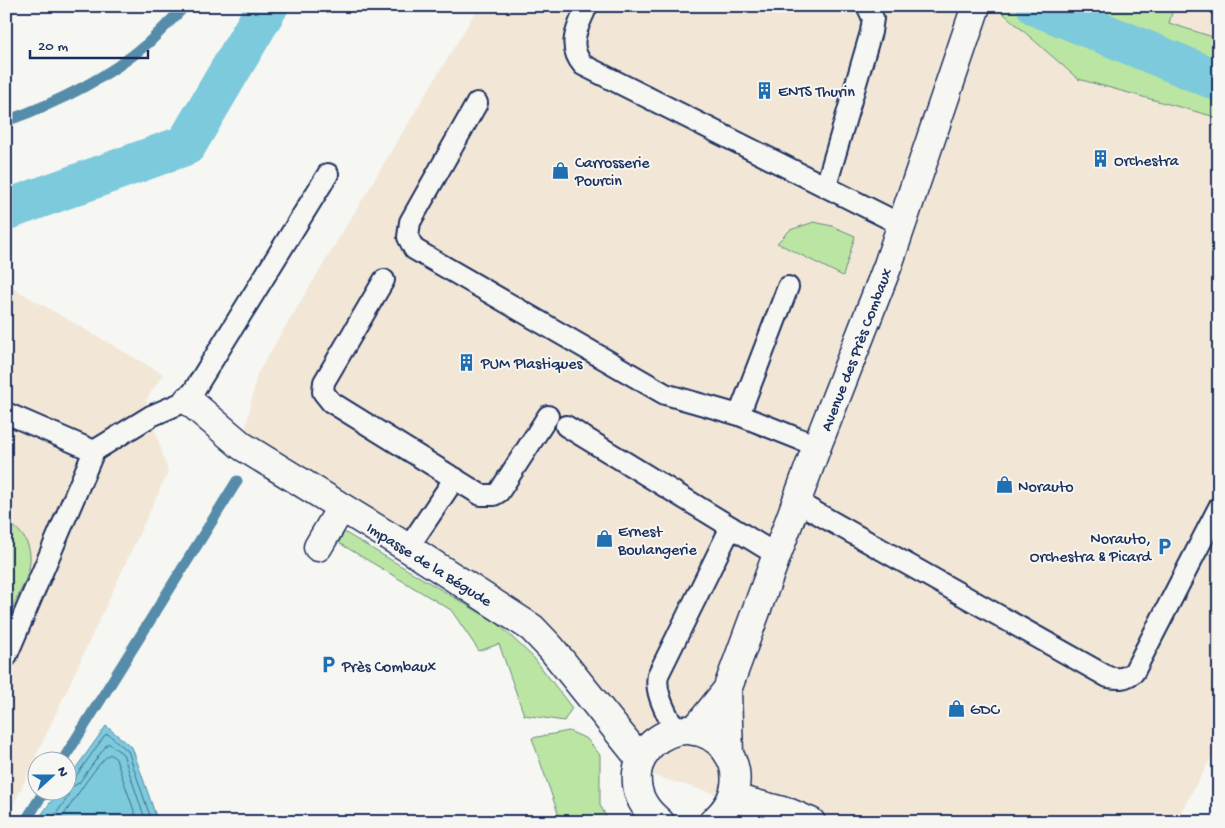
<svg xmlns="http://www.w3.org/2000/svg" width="1225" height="828" viewBox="0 0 1225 828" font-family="'Gochi Hand',sans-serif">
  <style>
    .built { fill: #f2e7d7 }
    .green { fill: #bae5a2; stroke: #6a8a80 }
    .water { fill: #7ccadb; stroke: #558ca9 }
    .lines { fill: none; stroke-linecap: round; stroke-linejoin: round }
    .shore { stroke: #426d90; stroke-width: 1 }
    .stream { stroke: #558ca9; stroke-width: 11 }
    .canal { stroke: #7ccadb; stroke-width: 41 }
    .service-casing { stroke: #1b2f5e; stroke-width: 24 }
    .minor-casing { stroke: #1b2f5e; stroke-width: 31 }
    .service { stroke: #f6f6f2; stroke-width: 20 }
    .minor { stroke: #f6f6f2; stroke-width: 28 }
    .labels { text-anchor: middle; stroke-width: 4; stroke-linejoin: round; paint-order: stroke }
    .poi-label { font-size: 16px; fill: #1b2f5e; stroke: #f6f6f2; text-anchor: start }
    .street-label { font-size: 16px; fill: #1b2f5e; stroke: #f6f6f2 }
  </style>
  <rect width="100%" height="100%" fill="#f6f6f2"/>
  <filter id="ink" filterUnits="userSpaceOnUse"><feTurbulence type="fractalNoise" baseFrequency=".02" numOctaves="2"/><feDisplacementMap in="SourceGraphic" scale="10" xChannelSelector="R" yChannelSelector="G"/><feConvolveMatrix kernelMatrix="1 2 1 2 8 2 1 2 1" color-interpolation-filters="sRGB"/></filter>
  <g filter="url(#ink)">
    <!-- built -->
    <g class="built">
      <path d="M479,6H1219V745L1175,822H811L637,771L532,628L242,446L257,374Z"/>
      <path d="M6,284L163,374L146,400L168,472L6,821Z"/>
    </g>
    <!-- green -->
    <g class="green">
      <path d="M1174,6L1169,23L1219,39V69L1209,66L1204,75L1219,82V118L1078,79L996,7Z"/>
      <path d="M814,222L832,226L855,236L843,276L777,243L790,230Z"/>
      <path d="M7,521C50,551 23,583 6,621Z"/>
      <path d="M344,532L497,623L534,658L572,708L564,721L524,715L499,644L479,651L451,610L339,543Z"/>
      <path d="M569,731L587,739L600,755V805L609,822H561L532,738Z"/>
    </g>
    <!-- water -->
    <path class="water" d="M106,726L132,747L158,822H36L59,791L68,790V779Z"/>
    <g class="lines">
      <!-- shore -->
      <g class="shore">
        <path d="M68,781L74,779L105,735L108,734L128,751L152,822"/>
        <path d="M50,822L68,797L69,788L79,783L108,743L123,754L146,822"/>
        <path d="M59,822C72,804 94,766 110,754L116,759L138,822"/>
      </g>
      <!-- stream -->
      <g class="stream">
        <path d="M6,121C57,103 106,79 147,44C160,32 172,19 185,6"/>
        <path d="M63,760L237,481"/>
        <path d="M25,822L45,790"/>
      </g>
      <!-- canal -->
      <g class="canal">
        <path d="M1037,6L1219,81"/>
        <path d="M6,210L186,145L268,6"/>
      </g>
      <defs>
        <g id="service">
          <path d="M587,6C578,27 566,45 583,65L902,225"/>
          <path d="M477,103L410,222L408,237L414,249L665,394L739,415L817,446"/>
          <path d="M826,186L871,32L873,18L867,6"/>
          <path d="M384,280L324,382L323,392L331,402L481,495H494L499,492L548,416"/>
          <path d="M6,413L94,451L151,416L188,400L328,174"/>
          <path d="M739,415L788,287"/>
          <path d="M566,426L731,527"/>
          <path d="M797,502L1108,677C1119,679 1125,679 1134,672L1219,507"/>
          <path d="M408,548L455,478"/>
          <path d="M6,657L94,451"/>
          <path d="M675,731C668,715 654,694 658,675L731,527L777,555"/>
        </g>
        <g id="minor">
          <path d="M188,400L242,446L408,548L532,628L551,648L641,760"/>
          <path d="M318,547L341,508"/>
          <path d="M727,690L729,755"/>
          <path d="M694,731L727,690L817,446L888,265L976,6"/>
          <path d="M733,798L790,813L811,822"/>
          <path d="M660,822C644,809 635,794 637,773C638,762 645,750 653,743C705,700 771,773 713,822"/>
        </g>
      </defs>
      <!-- service casing -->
      <use href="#service" class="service-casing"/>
      <!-- minor casing -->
      <use href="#minor" class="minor-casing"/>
      <!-- service -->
      <use href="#service" class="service"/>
      <!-- minor -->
      <use href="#minor" class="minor"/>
    </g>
  </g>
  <!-- icons -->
  <defs>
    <symbol id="building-bare" viewBox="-9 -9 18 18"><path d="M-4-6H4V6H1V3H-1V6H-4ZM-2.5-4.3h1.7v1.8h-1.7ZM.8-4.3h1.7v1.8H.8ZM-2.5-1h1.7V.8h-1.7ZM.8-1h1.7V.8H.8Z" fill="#1f6fb2" stroke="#f6f6f2" stroke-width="2.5" paint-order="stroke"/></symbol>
    <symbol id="shop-bare" viewBox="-9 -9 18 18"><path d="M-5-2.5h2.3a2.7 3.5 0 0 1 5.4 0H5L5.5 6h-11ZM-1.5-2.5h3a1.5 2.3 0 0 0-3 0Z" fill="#1f6fb2" stroke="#f6f6f2" stroke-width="2.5" paint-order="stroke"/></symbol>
    <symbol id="parking-bare" viewBox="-9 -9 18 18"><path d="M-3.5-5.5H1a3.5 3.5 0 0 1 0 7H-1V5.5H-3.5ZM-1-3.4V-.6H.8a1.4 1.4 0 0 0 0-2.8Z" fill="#1f6fb2" stroke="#f6f6f2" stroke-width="2.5" paint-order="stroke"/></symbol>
  </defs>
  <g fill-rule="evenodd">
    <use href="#building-bare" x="752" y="78" width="25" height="25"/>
    <use href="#building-bare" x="1088" y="146" width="25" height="25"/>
    <use href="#shop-bare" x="548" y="158" width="25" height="25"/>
    <use href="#building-bare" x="454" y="350" width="25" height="25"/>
    <use href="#shop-bare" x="992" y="472" width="25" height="25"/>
    <use href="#shop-bare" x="592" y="526" width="25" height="25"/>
    <use href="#parking-bare" x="1152" y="534" width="25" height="25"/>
    <use href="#parking-bare" x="316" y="652" width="25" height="25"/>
    <use href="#shop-bare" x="944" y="696" width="25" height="25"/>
  </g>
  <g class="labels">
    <!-- poi labels -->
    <g class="poi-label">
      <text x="778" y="96">ENTS Thurin</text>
      <text x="1114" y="165">Orchestra</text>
      <text x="575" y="167">Carrosserie<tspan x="575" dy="18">Pourcin</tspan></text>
      <text x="481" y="368">PUM Plastiques</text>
      <text x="1018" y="491">Norauto</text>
      <text x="618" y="536">Ernest<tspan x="618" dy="18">Boulangerie</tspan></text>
      <text x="1151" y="543" text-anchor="end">Norauto,<tspan x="1151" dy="18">Orchestra &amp; Picard</tspan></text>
      <text x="342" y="671">Près Combaux</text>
      <text x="970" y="714">GDC</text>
    </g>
    <!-- street labels -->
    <g class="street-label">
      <text transform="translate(855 349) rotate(-69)" y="6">Avenue des Près Combaux</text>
      <text transform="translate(430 563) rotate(32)" y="6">Impasse de la Bégude</text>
    </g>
  </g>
  <!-- margin -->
  <rect width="1225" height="828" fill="none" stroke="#f6f6f2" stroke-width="25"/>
  <rect x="12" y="12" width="1200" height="803" fill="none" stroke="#1b2f5e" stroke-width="2" filter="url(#ink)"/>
  <!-- north arrow -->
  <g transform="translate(52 776) rotate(69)"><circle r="24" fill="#f6f6f2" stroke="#9ea6b7"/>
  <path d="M0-4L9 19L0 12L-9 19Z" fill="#1f6fb2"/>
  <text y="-8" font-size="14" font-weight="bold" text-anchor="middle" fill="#1b2f5e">N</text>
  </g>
  <!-- scale -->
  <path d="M30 50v8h118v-8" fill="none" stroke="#1b2f5e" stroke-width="2.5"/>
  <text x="38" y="50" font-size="15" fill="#1b2f5e" stroke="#f6f6f2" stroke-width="4" paint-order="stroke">20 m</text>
</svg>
